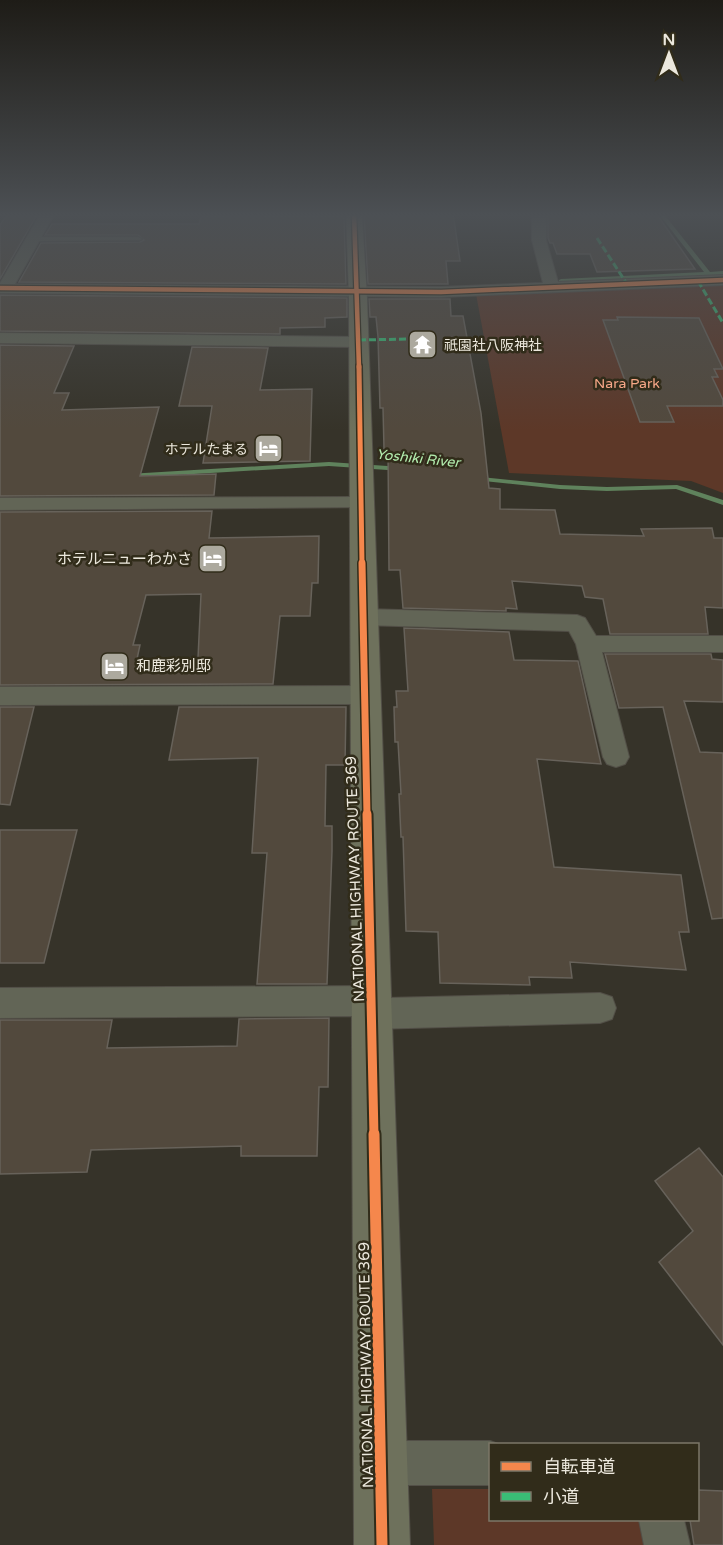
<svg xmlns="http://www.w3.org/2000/svg" width="723" height="1545" viewBox="0 0 723 1545" font-family="'Varela Round','Noto Sans JP',sans-serif">
  <style>
    .green { fill: #5d3828 }
    .lines { fill: none; stroke-linecap: round; stroke-linejoin: round }
    .stream { fill: #5f825c; fill-rule: evenodd }
    .building { fill: #52493d; stroke: #67625a; stroke-width: 1.5; fill-rule: evenodd }
    .lane-casing { stroke: #524f47; stroke-width: 2 }
    .street-casing { stroke: #524f47; stroke-width: 2 }
    .highway-casing { stroke: #524f47; stroke-width: 2 }
    .lane { fill: #626556; fill-rule: evenodd }
    .street { fill: #626556; fill-rule: evenodd }
    .highway { fill: #6e715c; fill-rule: evenodd }
    .quiet { stroke: #3abd76; stroke-width: 3; stroke-dasharray: 7 3; stroke-linecap: butt }
    .cycleway-far4-casing { stroke: #312c1a; stroke-width: 7 }
    .cycleway-far3-casing { stroke: #312c1a; stroke-width: 8 }
    .cycleway-far2-casing { stroke: #312c1a; stroke-width: 10 }
    .cycleway-far1-casing { stroke: #312c1a; stroke-width: 13 }
    .cycleway-casing { stroke: #312c1a; stroke-width: 15 }
    .cycleway-far4 { stroke: #f5874c; stroke-width: 4.5 }
    .cycleway-far3 { stroke: #f5874c; stroke-width: 5 }
    .cycleway-far2 { stroke: #f5874c; stroke-width: 7 }
    .cycleway-far1 { stroke: #f5874c; stroke-width: 9 }
    .cycleway { stroke: #f5874c; stroke-width: 11 }
    .labels { text-anchor: middle; stroke-width: 5; stroke-linejoin: round; paint-order: stroke }
    .far-poi-label { font-size: 14px; fill: #ece8dd; stroke: #312c1a; text-anchor: start }
    .far-park-label { font-size: 14px; fill: #f8a888; stroke: #312c1a }
    .far-water-label { font-size: 14px; font-style: italic; fill: #b3eeaf; stroke: #312c1a }
    .poi-label { font-size: 15px; fill: #ece8dd; stroke: #312c1a; text-anchor: end }
    .street-label { font-size: 15px; fill: #ece8dd; stroke: #312c1a }
  </style>
  <rect width="100%" height="100%" fill="#363329"/>
  <!-- green -->
  <g class="green">
    <path d="M723,282V493L691,481L509,473L476,294Z"/>
    <path d="M432,1489H490V1520H647L651,1545H434Z"/>
  </g>
  <g class="lines">
    <!-- stream -->
    <g class="stream">
      <path d="M658,213H663L710,272L723,271V275L559,282V280L561,279L704,272Z"/>
      <path d="M329,462L402,467L406,469L402,471L329,466L128,478L124,476L128,474Z"/>
      <path d="M471,476L560,485L607,487L677,485L723,500V505L676,489L607,491L560,489L474,480L470,478Z"/>
    </g>
  </g>
  <!-- building -->
  <g class="building">
    <path d="M8,213H38L0,279V225Z"/>
    <path d="M230,213H265V216H344L346,284L19,282L41,243L140,242L144,240L138,235H45L52,224H199L201,217H229Z"/>
    <path d="M374,213H453L460,261H446L448,284H368L364,215H374Z"/>
    <path d="M548,213H656L695,269L597,272L590,254H557L553,243H550L548,238Z"/>
    <path d="M0,295L347,298V317L325,318V327L280,328V334L0,331Z"/>
    <path d="M369,299H450L451,316H463L481,413L489,488L500,489V509L555,510L560,534L644,536L641,529L712,528L714,538H723V608L705,607L708,634H610L603,599L585,597L582,586L512,581L517,609L506,608V611L403,608L400,570H389L388,449H384L383,408H380L378,337L376,317H370Z"/>
    <path d="M617,317L699,318L723,369H714L718,377H712L723,400V406H667L674,422H640L603,320H618Z"/>
    <path d="M0,345L74,346L54,393H69L62,410L159,407L140,476L216,474L214,495L0,496Z"/>
    <path d="M192,347L268,348L260,390L312,389L310,461L203,463L212,406H179Z"/>
    <path d="M212,511L209,538L319,536L318,583H312L310,616H280L273,684L0,685V512ZM201,594L198,658L137,659L140,645H133L146,595Z"/>
    <path d="M404,628L509,632L514,660L578,661L601,764L537,759L554,867L681,875L689,932H679L686,970L570,962L572,978L529,977L530,985L440,983L438,932L406,931L403,837H401L399,794H401L398,742H395L394,707H397L396,691H408Z"/>
    <path d="M605,654H711L712,659L723,660V702L684,701L700,752L723,753V918L712,919L663,707L619,708Z"/>
    <path d="M0,707H34L10,805L0,804Z"/>
    <path d="M179,707H346L345,765H326L325,826H332V851L327,984H257L267,853H252L258,758L169,760Z"/>
    <path d="M0,830H77L44,963H0Z"/>
    <path d="M329,1018L328,1087H319L317,1156H241V1146L91,1150L87,1172L0,1174V1020H112L107,1048L237,1046L239,1019Z"/>
    <path d="M699,1148L723,1177V1345L659,1262L693,1231L655,1181Z"/>
    <path d="M698,1490L723,1491V1545H694L690,1520H698Z"/>
  </g>
  <g class="lines">
    <defs>
      <path id="lane" d="M138,237L142,239L140,240L33,241L29,239L33,237Z"/>
      <g id="street">
        <path d="M41,213H55L15,284L441,287L543,283L532,240V213H546V240L558,282L723,275V285L441,297L0,293V283Z"/>
        <path d="M0,333L359,337L367,342L359,347L0,343Z"/>
        <path d="M361,497L368,499L371,503L368,507L0,510V498Z"/>
        <path d="M363,609L577,615L585,618L596,636H723V652H602L629,757L625,764L616,767L607,764L603,757L576,644L569,631L363,625L355,622L351,617L355,612Z"/>
        <path d="M364,686L373,689L377,695L373,701L364,704L0,705V687Z"/>
        <path d="M372,986L384,990L387,998L600,993L612,997L616,1008L612,1019L600,1023L372,1029L360,1025L357,1016L0,1018V988Z"/>
        <path d="M382,1441H490L498,1444H490V1485H382L367,1478L360,1463L367,1448Z"/>
        <path d="M639,1520H684L690,1545H644Z"/>
      </g>
      <path id="highway" d="M346,213H362L367,298L410,1545H354L349,298Z"/>
    </defs>
    <!-- lane casing -->
    <use href="#lane" class="lane-casing"/>
    <!-- street casing -->
    <use href="#street" class="street-casing"/>
    <!-- highway casing -->
    <use href="#highway" class="highway-casing"/>
    <!-- lane -->
    <use href="#lane" class="lane"/>
    <!-- street -->
    <use href="#street" class="street"/>
    <!-- highway -->
    <use href="#highway" class="highway"/>
    <!-- quiet -->
    <g class="quiet">
      <path d="M597,238L627,284"/>
      <path d="M698,281L723,323"/>
      <path d="M359,340L411,339"/>
    </g>
    <defs>
      <g id="cycleway-far4">
        <path d="M354,213L359,368"/>
        <path d="M0,288L441,292L723,280"/>
      </g>
      <path id="cycleway-far3" d="M359,366L362,564"/>
      <path id="cycleway-far2" d="M362,563L367,815"/>
      <path id="cycleway-far1" d="M367,814L374,1136"/>
      <path id="cycleway" d="M374,1134L382,1545"/>
    </defs>
    <!-- cycleway-far4 casing -->
    <use href="#cycleway-far4" class="cycleway-far4-casing"/>
    <!-- cycleway-far3 casing -->
    <use href="#cycleway-far3" class="cycleway-far3-casing"/>
    <!-- cycleway-far2 casing -->
    <use href="#cycleway-far2" class="cycleway-far2-casing"/>
    <!-- cycleway-far1 casing -->
    <use href="#cycleway-far1" class="cycleway-far1-casing"/>
    <!-- cycleway casing -->
    <use href="#cycleway" class="cycleway-casing"/>
    <!-- cycleway-far4 -->
    <use href="#cycleway-far4" class="cycleway-far4"/>
    <!-- cycleway-far3 -->
    <use href="#cycleway-far3" class="cycleway-far3"/>
    <!-- cycleway-far2 -->
    <use href="#cycleway-far2" class="cycleway-far2"/>
    <!-- cycleway-far1 -->
    <use href="#cycleway-far1" class="cycleway-far1"/>
    <!-- cycleway -->
    <use href="#cycleway" class="cycleway"/>
  </g>
  <!-- sky -->
  <linearGradient id="sky" x2="0" y2="1"><stop stop-color="#1e1c17"/><stop offset="0.5" stop-color="#4c5054"/><stop offset="1" stop-color="#4c5054" stop-opacity="0"/></linearGradient>
  <rect width="723" height="430" fill="url(#sky)"/>
  <!-- icons -->
  <defs>
    <symbol id="temple-square" viewBox="-11 -11 22 22"><rect x="-9" y="-9" width="18" height="18" rx="4" fill="#aca99e" stroke="#312c1a"/><path d="M0-6L5-2H3V0L6.5 2.5H4V6H1.5V3h-3V6H-4V2.5H-6.5L-3 0V-2H-5Z" fill="#fff"/></symbol>
    <symbol id="hotel-square" viewBox="-11 -11 22 22"><rect x="-9" y="-9" width="18" height="18" rx="4" fill="#aca99e" stroke="#312c1a"/><path d="M-6-4.5h1.5V1H6V5H4.5V3h-9V5H-6ZM-4 0a1.8 1.8 0 1 1 3.6 0ZM.5 0V-2.5h3Q6-2.5 6 0Z" fill="#fff"/></symbol>
  </defs>
  <g fill-rule="evenodd">
    <use href="#temple-square" x="406" y="328" width="33" height="33"/>
    <use href="#hotel-square" x="252" y="432" width="33" height="33"/>
    <use href="#hotel-square" x="196" y="542" width="33" height="33"/>
    <use href="#hotel-square" x="98" y="650" width="33" height="33"/>
  </g>
  <g class="labels">
    <!-- far-poi labels -->
    <g class="far-poi-label">
      <text x="444" y="350">祇園社八阪神社</text>
      <text x="248" y="454" text-anchor="end">ホテルたまる</text>
    </g>
    <!-- far-park labels -->
    <g class="far-park-label">
      <text x="627" y="388">Nara Park</text>
    </g>
    <!-- far-water labels -->
    <g class="far-water-label">
      <text transform="translate(418 458) rotate(6)" y="5">Yoshiki River</text>
    </g>
    <!-- poi labels -->
    <g class="poi-label">
      <text x="192" y="564">ホテルニューわかさ</text>
      <text x="136" y="671" text-anchor="start">和鹿彩別邸</text>
    </g>
    <!-- street labels -->
    <g class="street-label">
      <text transform="translate(355 879) rotate(-92)" y="5">NATIONAL HIGHWAY ROUTE 369</text>
      <text transform="translate(366 1365) rotate(-91)" y="5">NATIONAL HIGHWAY ROUTE 369</text>
    </g>
  </g>
  <!-- legend -->
  <rect x="489" y="1443" width="210" height="78" fill="#312c1a" stroke="#7c7768" stroke-width="1.5"/>
  <rect x="501" y="1462" width="30" height="9" fill="#f5874c" stroke="#7c7768" stroke-width="1.5"/>
  <text x="543" y="1473" font-size="18" fill="#ece8dd">自転車道</text>
  <rect x="501" y="1492" width="30" height="9" fill="#3abd76" stroke="#7c7768" stroke-width="1.5"/>
  <text x="543" y="1503" font-size="18" fill="#ece8dd">小道</text>
  <!-- north arrow -->
  <g transform="translate(669 54)" stroke="#312c1a" stroke-width="4.5" paint-order="stroke">
  <path d="M0-4.5L10 22L0 15L-10 22Z" fill="#ece8dd"/>
  <text y="-9" font-size="16" font-weight="bold" text-anchor="middle" fill="#ece8dd">N</text>
  </g>
</svg>
